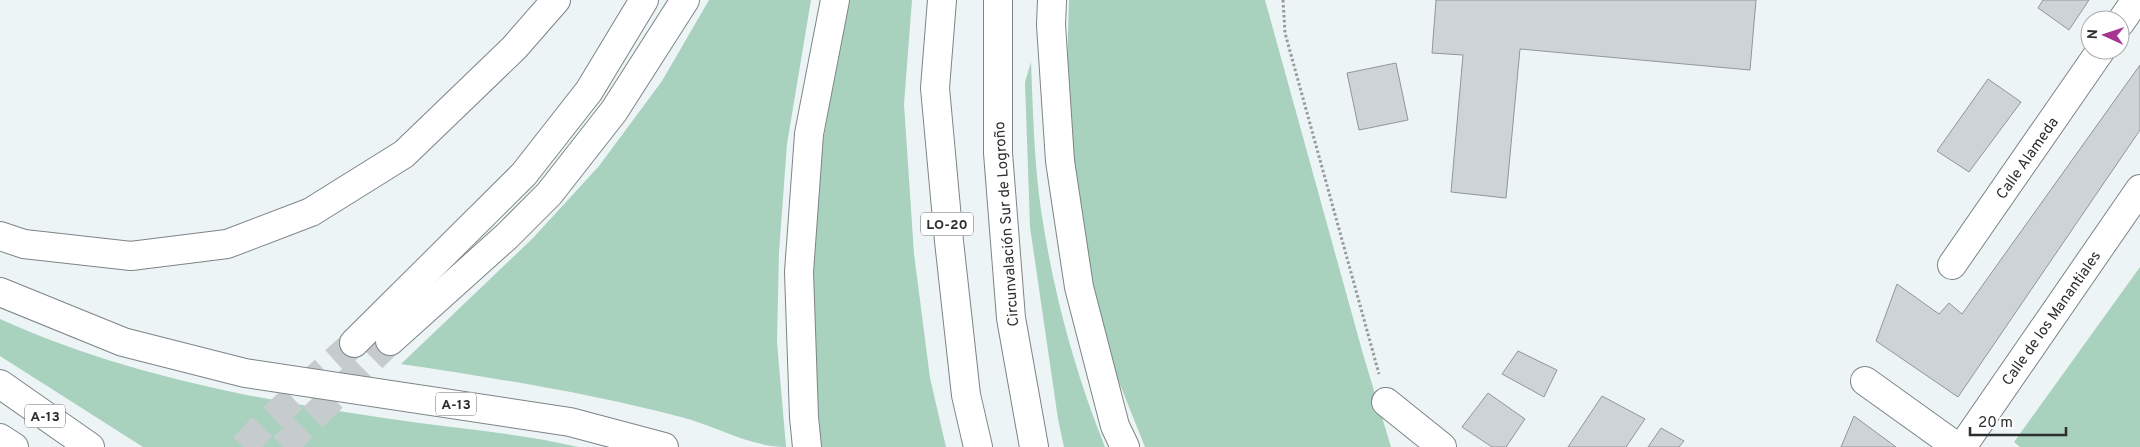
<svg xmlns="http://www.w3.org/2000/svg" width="2140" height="447" viewBox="0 0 2140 447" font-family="Overpass,sans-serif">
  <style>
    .green { fill: #a8d1be }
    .building { fill: #cdd3d7; stroke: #90969a }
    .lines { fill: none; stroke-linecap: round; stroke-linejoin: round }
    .highway-tunnel { stroke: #c6ccce; stroke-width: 28; stroke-dasharray: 28 14; stroke-linecap: butt }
    .minor-casing { stroke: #7d8486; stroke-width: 30 }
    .highway-casing { stroke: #7d8486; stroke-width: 30 }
    .path { stroke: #969a9c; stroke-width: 3; stroke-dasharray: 2.5 2.5; stroke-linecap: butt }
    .minor { stroke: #fff; stroke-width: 28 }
    .highway { stroke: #fff; stroke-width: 28 }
    .labels { text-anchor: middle; stroke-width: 5; stroke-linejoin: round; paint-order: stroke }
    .shield { fill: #fff; stroke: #6b6d6d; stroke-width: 1 }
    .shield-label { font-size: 14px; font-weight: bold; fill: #2c2e2f }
    .street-label { font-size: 15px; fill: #2c2e2f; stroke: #fff }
  </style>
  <rect width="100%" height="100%" fill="#edf4f6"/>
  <!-- green -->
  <g class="green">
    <path d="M709,0H811L787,144L779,252L777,342L786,447C750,447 716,426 681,417C589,393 495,378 401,364L533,238L599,166L662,81Z"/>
    <path d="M846,0H912L904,104L914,254L930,378L946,447H821L811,304L821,154Z"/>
    <path d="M1069,0H1265L1363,354L1391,447H1145L1109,357L1078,232L1066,99Z"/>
    <path d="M1031,62C1033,111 1034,161 1041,210C1053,291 1074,370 1105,447H1064L1058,419L1030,227L1025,82Z"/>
    <path d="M2140,267V447H2020L2014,442Z"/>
    <path d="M0,319C121,374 253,399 384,418C449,428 514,432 578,447H143L0,356Z"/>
  </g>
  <!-- building -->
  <g class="building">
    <path d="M1436,0H1756L1750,70L1520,49L1506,198L1451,192L1463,55L1432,53Z"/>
    <path d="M2043,0H2089L2069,30L2038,8Z"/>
    <path d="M1396,63L1408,120L1359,130L1347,73Z"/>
    <path d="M2140,65V130L1958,397L1876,341L1897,284L1939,314L1949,303L1962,314Z"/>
    <path d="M1988,79L2021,102L1969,172L1937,151Z"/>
    <path d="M1518,351L1557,370L1544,397L1502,374Z"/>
    <path d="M1488,393L1525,419L1506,447H1492L1462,427Z"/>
    <path d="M1602,396L1645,419L1626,447H1568Z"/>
    <path d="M1854,416L1896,447H1841Z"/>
    <path d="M1661,428L1684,441L1679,447H1648Z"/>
  </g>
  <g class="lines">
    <!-- highway-tunnel -->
    <g class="highway-tunnel">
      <path d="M243,447L263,426L354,343"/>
      <path d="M283,447L390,341"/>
    </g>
    <defs>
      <g id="minor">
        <path d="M2120,23L2136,0"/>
        <path d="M1952,265L2101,50"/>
        <path d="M1865,381L1957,447"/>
        <path d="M1386,402L1442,447"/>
        <path d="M1962,447L2140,189"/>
      </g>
      <g id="highway">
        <path d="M942,0L935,88L949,241L966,395L978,447"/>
        <path d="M998,0V153L1011,318L1034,447"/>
        <path d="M1052,0L1051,25L1060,161L1079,287L1115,426L1125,447"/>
        <path d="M0,236L24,244L131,256L227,244L311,212L404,154L514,48L556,0"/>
        <path d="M0,292L123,342L245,373L570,422L664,447"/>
        <path d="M390,341L507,236L549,194L614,111L685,0"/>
        <path d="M354,343L524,174L589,91L644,0"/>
        <path d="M0,384L90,447"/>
        <path d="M0,438L14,447"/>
        <path d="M807,447L804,417L799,272L809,134L835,0"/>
      </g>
    </defs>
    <!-- minor casing -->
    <use href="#minor" class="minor-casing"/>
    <!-- highway casing -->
    <use href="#highway" class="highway-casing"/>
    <!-- path -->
    <path class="path" d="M1283,0L1285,33L1379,374"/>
    <!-- minor -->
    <use href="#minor" class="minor"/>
    <!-- highway -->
    <use href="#highway" class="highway"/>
  </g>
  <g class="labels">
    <!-- shield labels -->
    <g class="shield">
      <rect x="921" y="212.5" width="52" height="23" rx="4"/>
      <rect x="436" y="392.5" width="40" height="23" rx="4"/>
      <rect x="25" y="404.5" width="40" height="23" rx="4"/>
    </g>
    <g class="shield-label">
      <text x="947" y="229">LO-20</text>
      <text x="456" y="409">A-13</text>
      <text x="45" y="421">A-13</text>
    </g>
    <!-- street labels -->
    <g class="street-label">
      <text transform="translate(2027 158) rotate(-55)" y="5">Calle Alameda</text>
      <text transform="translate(1006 224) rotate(-94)" y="5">Circunvalación Sur de Logroño</text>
      <text transform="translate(2051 318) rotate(-55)" y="5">Calle de los Manantiales</text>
    </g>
  </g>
  <!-- north arrow -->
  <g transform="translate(2105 35) rotate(273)"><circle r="24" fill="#ffffff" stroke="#ababac"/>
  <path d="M0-4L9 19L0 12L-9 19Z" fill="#a63592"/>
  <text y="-8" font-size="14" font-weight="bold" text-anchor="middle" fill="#2c2e2f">N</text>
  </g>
  <!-- scale -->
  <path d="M1970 427v8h96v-8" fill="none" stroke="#2c2e2f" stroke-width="2.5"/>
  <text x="1978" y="427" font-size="15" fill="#2c2e2f" stroke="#ffffff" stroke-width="4" paint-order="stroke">20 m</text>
</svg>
